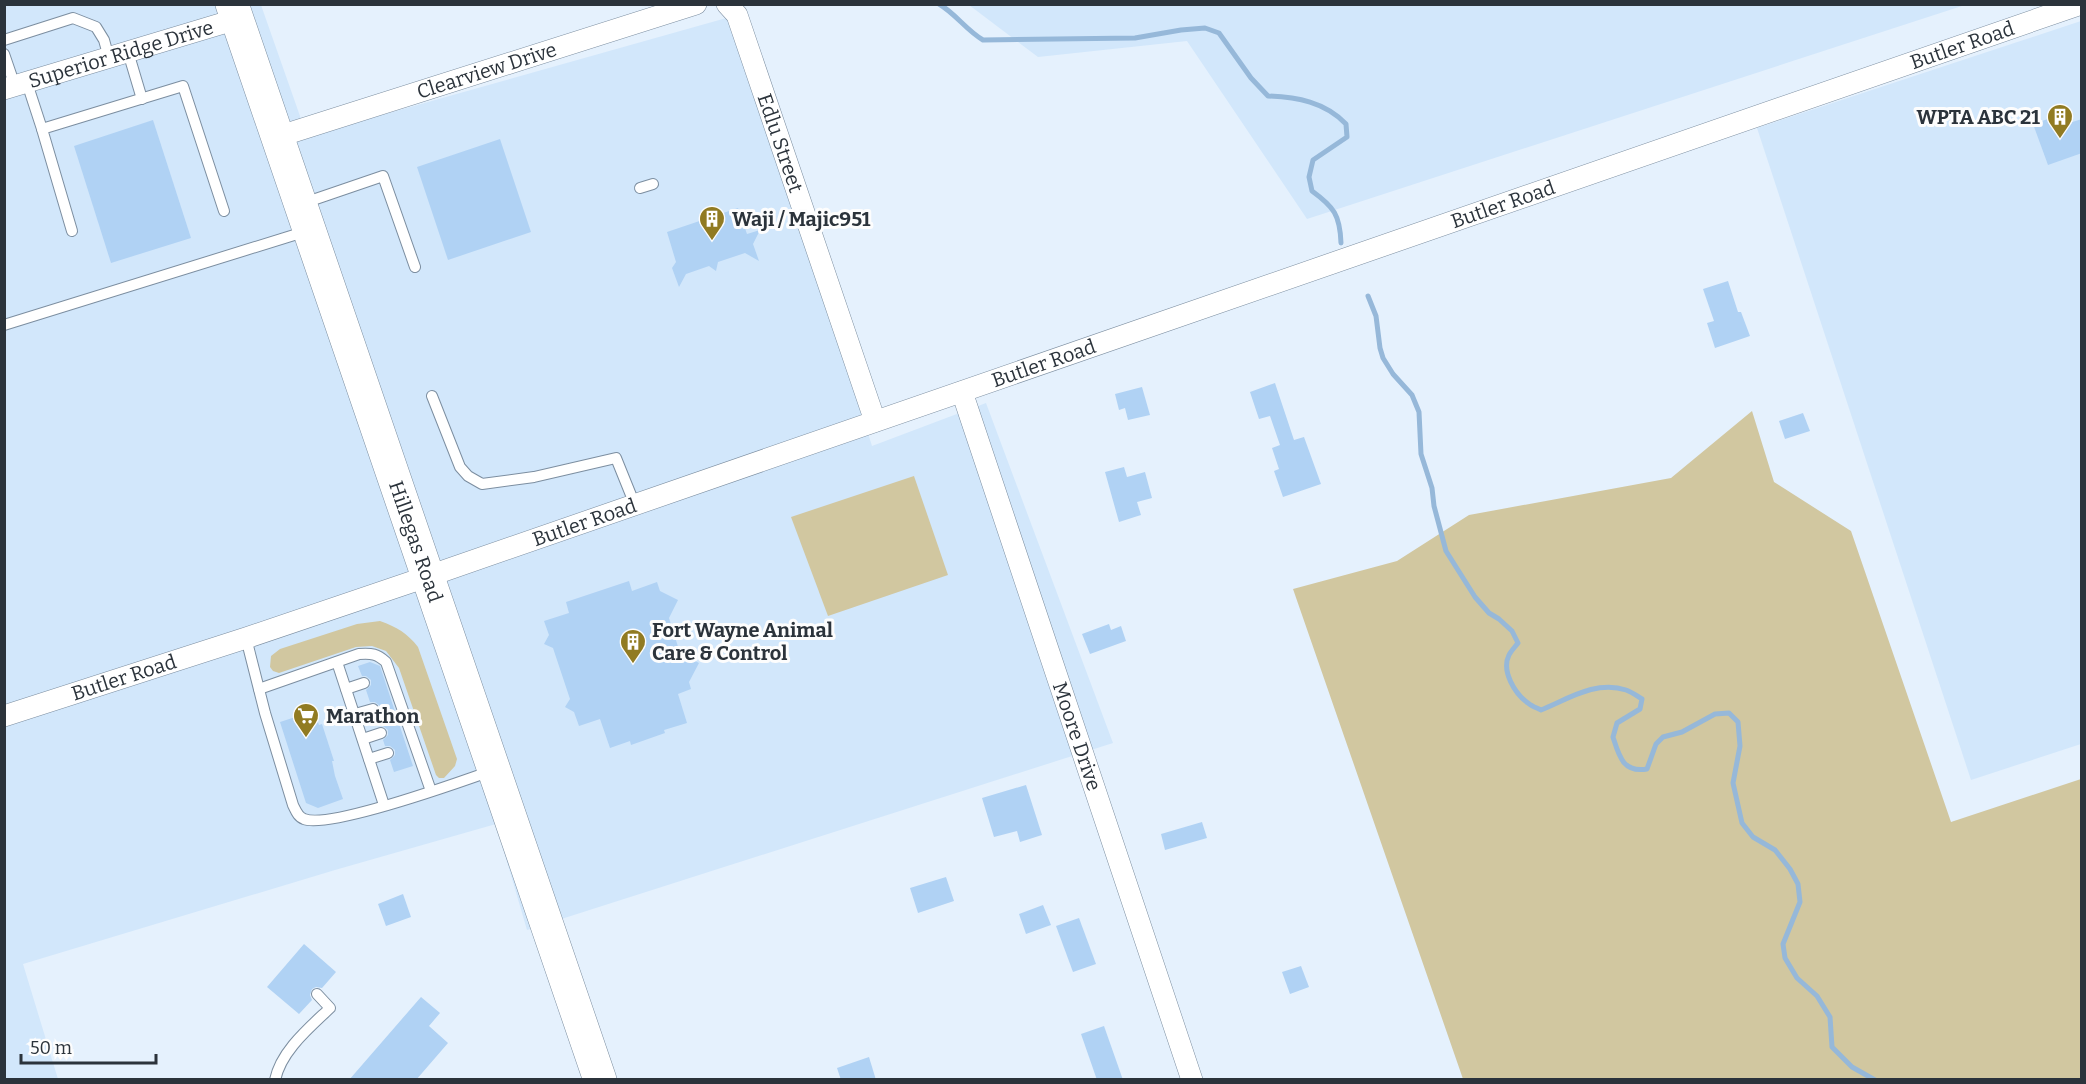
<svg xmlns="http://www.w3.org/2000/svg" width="2086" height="1084" viewBox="0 0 2086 1084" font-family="Bitter,serif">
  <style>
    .built { fill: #d2e7fb }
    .green { fill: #d1c7a0 }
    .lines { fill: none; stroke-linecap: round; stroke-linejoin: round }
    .stream { stroke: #96b8d9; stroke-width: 5 }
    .building { fill: #b0d2f4 }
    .lane-casing { stroke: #7c8ea0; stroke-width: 12 }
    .street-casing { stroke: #7c8ea0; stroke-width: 22 }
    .primary-casing { stroke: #7c8ea0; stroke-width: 34 }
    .lane { stroke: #fff; stroke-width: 10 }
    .street { stroke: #fff; stroke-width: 21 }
    .primary { stroke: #fff; stroke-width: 33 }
    .labels { text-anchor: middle; stroke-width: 6; stroke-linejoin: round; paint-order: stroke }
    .street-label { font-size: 20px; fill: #2b333b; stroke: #fdfdfd }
    .poi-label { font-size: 20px; font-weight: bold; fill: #2b333b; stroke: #fdfdfd; text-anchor: start }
  </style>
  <rect width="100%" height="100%" fill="#e5f1fd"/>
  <!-- built -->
  <g class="built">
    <path d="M5,5H261L307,136L737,15L872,446L986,403L1113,743L527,930L496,824L335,870L23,964L58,1079L5,1080Z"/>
    <path d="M969,5H1965L1307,219L1187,41L1038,57Z"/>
    <path d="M2081,21V744L1971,780L1757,128Z"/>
  </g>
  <!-- green -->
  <g class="green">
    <path d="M1752,411L1774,482L1851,531L1951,822L2081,779V1079H1463L1293,589L1397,561L1469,515L1671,478Z"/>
    <path d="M914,476L948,575L828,616L791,517Z"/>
    <path d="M380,621C397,627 407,633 418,647L457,759L455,766L444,778H439L436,775L399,668L386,651L372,646L356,647L279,673L273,671L270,667L271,656L280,649L357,624Z"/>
  </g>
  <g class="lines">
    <!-- stream -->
    <g class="stream">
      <path d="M939,4C956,14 966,30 983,40L1135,38L1181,30L1205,28L1219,33L1251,78L1268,96C1297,97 1325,102 1346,124L1347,137L1313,160L1309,177L1312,191C1334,207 1340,215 1341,243"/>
      <path d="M1368,296L1376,316L1380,348L1383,358L1393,374L1412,395L1419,412L1421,454L1432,488L1434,506L1446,551L1475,597L1489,613L1499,619L1512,631L1518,643C1515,647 1511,651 1509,655C1501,671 1515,694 1528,703C1531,706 1537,708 1541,710C1568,699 1596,680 1626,690C1632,692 1637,696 1642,699L1640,709L1617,723L1613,737C1619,756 1623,773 1647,769L1656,744L1663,737L1682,732L1715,714L1729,713L1738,722L1740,746L1733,783L1742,823L1753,837L1775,850L1790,869L1798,884L1800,902L1783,944L1785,958L1797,978L1817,996L1830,1017L1832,1047L1852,1067L1875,1080"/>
    </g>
  </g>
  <!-- building -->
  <g class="building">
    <path d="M2066,113L2069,123L2082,119V153L2048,165L2033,124Z"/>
    <path d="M153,120L191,238L111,263L74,146Z"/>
    <path d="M500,139L531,232L448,260L417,167Z"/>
    <path d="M738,208L747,234L760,230L753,244L759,261L745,253L718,262L716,271L709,266L686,274L679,287L672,268L676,262L667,232Z"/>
    <path d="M1728,281L1738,312H1741L1750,336L1715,348L1707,323L1714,321L1703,289Z"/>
    <path d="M1275,383L1294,440L1304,437L1321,484L1283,497L1274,471L1279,469L1272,448L1280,445L1270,416L1259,419L1250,392Z"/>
    <path d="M1142,387L1150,415L1128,420L1125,408L1119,410L1115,394Z"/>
    <path d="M1803,413L1810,431L1785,439L1779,421Z"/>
    <path d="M1124,467L1127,477L1145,472L1152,498L1137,502L1141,515L1119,522L1105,472Z"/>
    <path d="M629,581L632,591L657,582L660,591L678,600L669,618L680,653L699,663L689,682L691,689L678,694L687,723L664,730L665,733L631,745L630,741L610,748L600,719L579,726L574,712L565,707L570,699L553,648L544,644L549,635L544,621L569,613L566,602Z"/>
    <path d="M1109,624L1111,630L1121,626L1126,641L1090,654L1082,634Z"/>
    <path d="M370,662L380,666L413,766L394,772L390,760L395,755V750L390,746H385L383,740L388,735V730L383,726H379L375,716L380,711V706L375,702H370L366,690L371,685V680L366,676H362L358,666Z"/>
    <path d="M314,711L319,725L322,724L334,761H332L335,776L343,799L318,808L306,803L280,722Z"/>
    <path d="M1026,785L1042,835L1020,842L1017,831L994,837L982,798Z"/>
    <path d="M1202,822L1207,838L1165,850L1161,834Z"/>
    <path d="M946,877L954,901L918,913L910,888Z"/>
    <path d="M403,894L411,917L386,926L378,904Z"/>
    <path d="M1043,905L1051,925L1026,934L1019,914Z"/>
    <path d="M1079,918L1096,964L1073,972L1056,926Z"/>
    <path d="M304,944L336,972L322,988L316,987L312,989L310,995L312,1000L299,1014L267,987Z"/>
    <path d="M1301,966L1309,987L1290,994L1282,972Z"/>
    <path d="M421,997L440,1013L429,1026L448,1043L416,1080H349Z"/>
    <path d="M1104,1026L1123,1080H1097L1081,1034Z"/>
    <path d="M869,1057L876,1080H841L837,1068Z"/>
  </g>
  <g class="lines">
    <defs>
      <g id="lane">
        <path d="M4,40L73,18L96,27L104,40L109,58"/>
        <path d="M128,52L142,99"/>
        <path d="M4,54L15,86"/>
        <path d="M27,83L42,129"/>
        <path d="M640,188L653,184"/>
        <path d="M304,203L383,176L415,267"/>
        <path d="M72,231L42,129L183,86L224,211"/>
        <path d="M4,325L307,231"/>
        <path d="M432,396L460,467L468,476L482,484L534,477L616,458L635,505"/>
        <path d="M246,638L265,713L293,805C296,811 298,817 304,819C329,829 460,782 491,771"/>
        <path d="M337,662L384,805"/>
        <path d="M259,689L359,654C372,653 377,654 386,662L431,791"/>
        <path d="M346,689L364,683"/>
        <path d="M355,714L373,709"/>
        <path d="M363,739L381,733"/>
        <path d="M369,759L388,753"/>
        <path d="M275,1080C281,1051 309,1028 330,1008L317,994"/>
      </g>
      <g id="street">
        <path id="s1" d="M727,4L737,15L875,421"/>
        <path id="s2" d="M4,89L237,19"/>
        <path id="s3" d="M277,137L696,4"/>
        <path id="s4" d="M962,392L1192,1080"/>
        <path id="s5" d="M4,716L246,638L429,576L2081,4"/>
      </g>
      <g id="primary">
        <path id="s6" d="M232,4L600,1080"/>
      </g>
    </defs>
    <!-- lane casing -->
    <use href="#lane" class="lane-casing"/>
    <!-- street casing -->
    <use href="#street" class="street-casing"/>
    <!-- primary casing -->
    <use href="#primary" class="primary-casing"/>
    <!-- lane -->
    <use href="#lane" class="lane"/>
    <!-- street -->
    <use href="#street" class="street"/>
    <!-- primary -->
    <use href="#primary" class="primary"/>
  </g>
  <!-- icons -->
  <defs>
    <symbol id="building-pin" viewBox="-11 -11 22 30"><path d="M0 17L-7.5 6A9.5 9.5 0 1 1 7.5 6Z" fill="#917b22" stroke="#fdfdfd"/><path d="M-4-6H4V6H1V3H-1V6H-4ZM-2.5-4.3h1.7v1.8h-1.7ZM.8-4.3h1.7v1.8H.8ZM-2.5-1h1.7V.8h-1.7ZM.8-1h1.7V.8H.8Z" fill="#fff"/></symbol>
    <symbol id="supermarket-pin" viewBox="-11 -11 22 30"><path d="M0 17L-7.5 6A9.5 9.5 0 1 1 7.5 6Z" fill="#917b22" stroke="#fdfdfd"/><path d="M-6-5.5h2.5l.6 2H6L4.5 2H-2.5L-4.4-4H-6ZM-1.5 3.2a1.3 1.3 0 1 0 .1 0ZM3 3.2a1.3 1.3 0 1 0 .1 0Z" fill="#fff"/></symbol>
  </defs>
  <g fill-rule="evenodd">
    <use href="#building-pin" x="2045" y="102" width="30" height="40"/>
    <use href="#building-pin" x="697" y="204" width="30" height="40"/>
    <use href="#building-pin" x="618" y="627" width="30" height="40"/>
    <use href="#supermarket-pin" x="291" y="701" width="30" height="40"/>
  </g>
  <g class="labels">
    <!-- street labels -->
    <g class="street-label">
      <text dy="7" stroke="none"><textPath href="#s5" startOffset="2070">Butler Road</textPath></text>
      <text dy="7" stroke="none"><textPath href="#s2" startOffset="122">Superior Ridge Drive</textPath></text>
      <text dy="7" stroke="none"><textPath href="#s3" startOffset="220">Clearview Drive</textPath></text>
      <text dy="7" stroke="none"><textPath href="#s1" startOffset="150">Edlu Street</textPath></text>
      <text dy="7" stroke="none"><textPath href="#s5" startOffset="1584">Butler Road</textPath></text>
      <text dy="7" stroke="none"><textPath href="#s5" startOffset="1098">Butler Road</textPath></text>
      <text dy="7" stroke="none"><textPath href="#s5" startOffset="612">Butler Road</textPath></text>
      <text dy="7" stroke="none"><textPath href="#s6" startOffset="568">Hillegas Road</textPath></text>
      <text dy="7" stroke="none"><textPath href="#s5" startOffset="126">Butler Road</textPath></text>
      <text dy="7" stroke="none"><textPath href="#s4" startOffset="363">Moore Drive</textPath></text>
    </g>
    <!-- poi labels -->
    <g class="poi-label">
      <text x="2040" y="124" text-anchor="end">WPTA ABC 21</text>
      <text x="732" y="226">Waji / Majic951</text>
      <text x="652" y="637">Fort Wayne Animal<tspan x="652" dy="23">Care &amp; Control</tspan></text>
      <text x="326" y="723">Marathon</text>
    </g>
  </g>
  <!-- border -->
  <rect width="2086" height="1084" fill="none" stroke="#2b333b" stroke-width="12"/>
  <!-- scale -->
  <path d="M21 1054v9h135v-9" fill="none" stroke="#2b333b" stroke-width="3"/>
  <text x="30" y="1054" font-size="18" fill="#2b333b" stroke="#fdfdfd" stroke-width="4.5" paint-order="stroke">50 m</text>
</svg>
